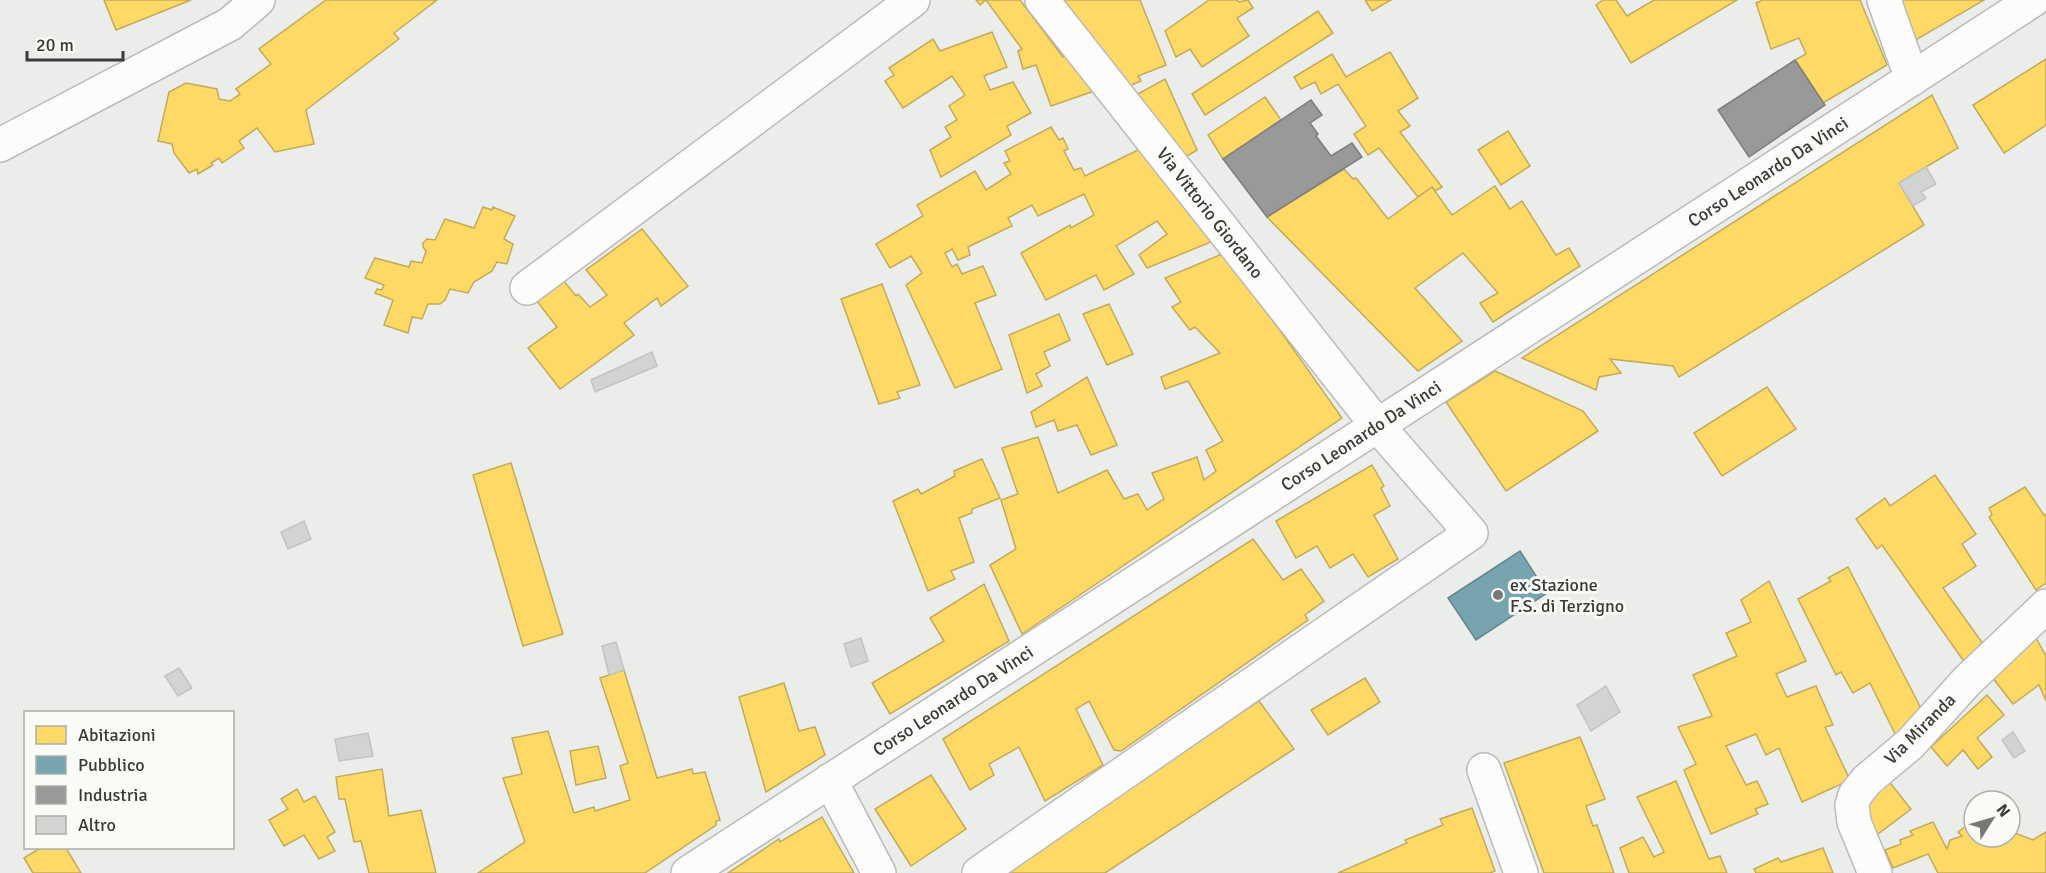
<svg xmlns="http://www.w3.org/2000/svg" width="2046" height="873" viewBox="0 0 2046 873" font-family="Signika,sans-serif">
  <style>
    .homes { fill: #ffd966; stroke: #c4aa58; stroke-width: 1.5 }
    .public { fill: #76a5af; stroke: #64858c; stroke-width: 1.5 }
    .industry { fill: #999; stroke: #7c7d7c; stroke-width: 1.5 }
    .building { fill: #d2d4d1; stroke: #c3c4c2; stroke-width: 1.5 }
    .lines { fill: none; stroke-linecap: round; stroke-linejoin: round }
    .minor-casing { stroke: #babbb8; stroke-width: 36 }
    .major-casing { stroke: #babbb8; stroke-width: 36 }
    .minor { stroke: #fcfcfc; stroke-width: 33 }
    .major { stroke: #fcfcfc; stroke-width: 33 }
    .poi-dot { fill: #787977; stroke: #f8fbf6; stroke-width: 2 }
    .labels { text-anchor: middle; stroke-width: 6; stroke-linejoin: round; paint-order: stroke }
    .street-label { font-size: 18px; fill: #3a3b39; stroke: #f8fbf6 }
    .poi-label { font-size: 18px; fill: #3a3b39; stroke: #f8fbf6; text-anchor: start }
  </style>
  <rect width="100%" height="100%" fill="#ebedea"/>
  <!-- homes -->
  <g class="homes">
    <path d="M104,0H191L116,30Z"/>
    <path d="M326,0H437L394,33L399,39L306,110L314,144L275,152L257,128L239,141L244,148L222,163L219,158L211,163L213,165L198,174L197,169L189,173L174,153L172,144L158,141L169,92L186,83L217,89L219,99L230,101L240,94L236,89L271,64L259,49Z"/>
    <path d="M976,0H1020L1063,57L1069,51L1097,90L1051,106L1036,65L1023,69L1018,51L1022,49L986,0L980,5Z"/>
    <path d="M1064,0H1140L1166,65L1138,76L1141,81L1127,87Z"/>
    <path d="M1209,0H1237L1239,2L1248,0L1253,8L1237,18L1249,36L1202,67L1190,49L1176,57L1165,31Z"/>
    <path d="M1365,0H1391L1372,11Z"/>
    <path d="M1603,0H1616L1627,16L1654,0H1737L1631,63L1596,5Z"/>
    <path d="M1763,0H1860L1887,65L1823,103L1795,60L1806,54L1799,38L1771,49L1756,3Z"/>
    <path d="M1898,0H1984L1914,41Z"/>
    <path d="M1318,11L1333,33L1205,115L1192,94Z"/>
    <path d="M992,32L1007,67L984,76L990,90L1013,82L1031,113L1007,126L1011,135L941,177L930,150L951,137L945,127L957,120L949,106L965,95L952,76L903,108L885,81L894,75L889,68L933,39L940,51Z"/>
    <path d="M1390,52L1418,98L1398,111L1410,126L1400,132L1442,187L1435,191L1432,187L1418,197L1379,148L1368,155L1354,134L1366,126L1338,84L1321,94L1315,82L1301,89L1294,77L1332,54L1346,77Z"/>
    <path d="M2046,59V125L2004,153L1973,105Z"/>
    <path d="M1165,79L1197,150L1184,158L1136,95Z"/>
    <path d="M1932,95L1958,148L1899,183L1924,225L1679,377L1673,366L1610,359L1621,373L1599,377L1596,390L1522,358Z"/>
    <path d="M1265,97L1281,120L1223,159L1208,135Z"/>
    <path d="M1051,127L1059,140L1063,138L1068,149L1064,151L1074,170L1081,168L1085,176L1140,149L1211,242L1147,268L1139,255L1167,234L1157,221L1116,246L1134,274L1104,290L1096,275L1046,300L1021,253L1070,225L1071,228L1094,215L1084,194L1038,216L1032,205L1008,218L1012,226L968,247L970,255L958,260L952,249L945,253L952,267L957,264L962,274L983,266L996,295L975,303L1002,369L955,388L906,285L922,273L911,256L890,268L876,244L923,216L917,205L975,171L986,190L1011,174L1004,163L1010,161L1005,151Z"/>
    <path d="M1508,131L1530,166L1501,185L1478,150Z"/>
    <path d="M1344,169L1353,179L1356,178L1388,219L1432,187L1452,215L1495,186L1510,209L1522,201L1556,255L1569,248L1580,266L1493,322L1480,303L1498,293L1463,253L1415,288L1462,341L1418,371L1267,217Z"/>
    <path d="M483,207L492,210L493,207L515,216L504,239L513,244L507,264L497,262L492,271L474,282L468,293L450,289L445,300L440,304H428L422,319L412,317L408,333L384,325L393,300L375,293L377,289L382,290L384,285L365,278L375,258L409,267L411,261L422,263L426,251L423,247V243L427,239L435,240L445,219L474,228Z"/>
    <path d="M642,229L688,286L661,306L657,298L624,323L634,335L560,389L528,348L557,327L536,300L563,280L576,296L578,294L590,307L607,295L586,270Z"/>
    <path d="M1222,254L1279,329L1342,418L1022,634L990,565L1016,549L1001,500L1018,494L1002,448L1038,437L1058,493L1107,470L1124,499L1138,494L1147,510L1164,499L1152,473L1197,457L1204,480L1216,471L1206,450L1223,441L1188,381L1165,389L1161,377L1220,353L1195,327L1190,330L1172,307L1181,302L1165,278Z"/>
    <path d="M882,284L920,385L897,392L900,398L879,404L841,299Z"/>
    <path d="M1109,304L1133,354L1107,365L1083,314Z"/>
    <path d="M1059,314L1070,340L1044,352L1050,366L1036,374L1042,386L1027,393L1009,335Z"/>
    <path d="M1495,371L1583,411L1598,431L1506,491L1446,402Z"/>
    <path d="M1087,377L1117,445L1091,455L1077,425L1058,431L1054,420L1036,427L1031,412Z"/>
    <path d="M1767,387L1796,429L1722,476L1694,433Z"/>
    <path d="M982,459L1000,498L972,509V513L959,518L974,562L951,571L955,579L928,591L893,501L918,489L921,494L955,476L954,471Z"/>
    <path d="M511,463L563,634L523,646L473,475Z"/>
    <path d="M1372,465L1384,486L1381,488L1390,506L1374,515L1398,559L1368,577L1353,554L1330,568L1317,546L1296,558L1276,521Z"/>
    <path d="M1935,475L1976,534L1962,544L1976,566L1943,588L1986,648L1970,670L1882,545L1877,549L1856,519L1885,498L1890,506Z"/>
    <path d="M2025,487L2044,515L2046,514V583L2036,590L1989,517L1992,515L1989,508Z"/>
    <path d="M1253,539L1283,580L1301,569L1324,601L1305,615L1308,620L1121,751L1114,750L1089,701L1076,709L1103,765L1045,801L1019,747L989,764L994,775L970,790L943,739Z"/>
    <path d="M1848,567L1925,716L1898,740L1870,683L1853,693L1841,672L1836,675L1798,599L1831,581L1828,578Z"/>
    <path d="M1769,581L1806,661L1776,674L1787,697L1816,686L1833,725L1825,727L1850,780L1802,802L1779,748L1766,755L1756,734L1726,746L1746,785L1757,781L1768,804L1755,809L1758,814L1711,834L1684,770L1696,764L1678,727L1712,716L1693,675L1737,656L1726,633L1751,622L1741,600Z"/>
    <path d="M984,584L1009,641L890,714L872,683L944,641L930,618Z"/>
    <path d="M2035,636L2046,656V701L2039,685L2013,704L1992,677Z"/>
    <path d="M624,670L657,778L692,769L693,774L705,772L720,820L716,821V825L645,873H478L525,842L503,778L522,774L512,738L548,731L574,813L594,807L595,811L630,800L620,766L628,763L600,678Z"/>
    <path d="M1365,678L1380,702L1328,735L1311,710Z"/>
    <path d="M784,683L799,731L815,727L825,755L766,792L739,697Z"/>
    <path d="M1987,695L2004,715L1977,738L1992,757L1978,769L1963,750L1947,766L1931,747Z"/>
    <path d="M1259,701L1294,749L1105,873H1001L1106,800Z"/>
    <path d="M1580,737L1605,799L1586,806L1593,826L1597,825L1614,873H1544L1504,763Z"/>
    <path d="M598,746L606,778L576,785L570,751Z"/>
    <path d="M382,769L389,816L421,810L436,873H369L361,841L354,842L345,799H339L336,777Z"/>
    <path d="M931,775L966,829L911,866L875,809Z"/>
    <path d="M1887,779L1911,809L1874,837L1862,801Z"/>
    <path d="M1676,781L1709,859L1720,856L1727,873H1629L1620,848L1643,837L1654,857L1664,852L1637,797Z"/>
    <path d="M297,789L304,802L315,796L335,832L327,837L335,851L319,859L304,835L284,846L269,820L288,809L281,799Z"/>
    <path d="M1472,808L1495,871L1490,873H1338L1407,843L1405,840L1443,825L1440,819Z"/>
    <path d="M822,817L854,873H728L779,839L780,842Z"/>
    <path d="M1974,820V837H2010V831L2033,840L2046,832V873H1938L1928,854L1893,868L1885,850L1901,844L1900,840L1913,835L1910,831L1933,822L1947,849L1950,840L1962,836L1958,832Z"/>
    <path d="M40,848H66L81,873H33L24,858Z"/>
    <path d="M1823,848L1833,873H1756L1754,869L1778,858L1781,862Z"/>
  </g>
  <!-- public -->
  <path class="public" d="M1520,551L1547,593L1476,640L1448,598Z"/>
  <!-- industry -->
  <g class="industry">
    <path d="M1795,60L1825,105L1749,157L1718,110Z"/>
    <path d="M1311,100L1322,115L1310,123L1318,134L1316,136L1331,156L1352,143L1362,157L1267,217L1223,159Z"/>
  </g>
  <!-- building -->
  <g class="building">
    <path d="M1926,167L1936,184L1921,192L1926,198L1913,206L1899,183Z"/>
    <path d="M652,352L657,366L595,392L591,380Z"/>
    <path d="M304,521L311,539L288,549L281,532Z"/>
    <path d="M861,638L868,661L851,667L844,644Z"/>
    <path d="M616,642L624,670L609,675L602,646Z"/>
    <path d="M179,668L192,688L178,696L165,676Z"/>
    <path d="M1606,686L1620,712L1591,731L1577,705Z"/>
    <path d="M2013,732L2025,751L2014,758L2002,740Z"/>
    <path d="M368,733L373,756L339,761L335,739Z"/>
  </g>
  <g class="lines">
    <defs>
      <g id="minor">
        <path d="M1884,0L1912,79"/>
        <path d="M0,145L230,24L258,0"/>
        <path d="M527,288L913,0"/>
        <path d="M1484,770L1521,873"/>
        <path d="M830,780L879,873"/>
        <path d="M979,873L1471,533L1377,425L1042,0"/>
        <path d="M1875,873L1854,822L1852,805L1855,795L1867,780L1910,744L1967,681L2046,606"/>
      </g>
      <path id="major" d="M688,873L2033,0"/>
    </defs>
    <!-- minor casing -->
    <use href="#minor" class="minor-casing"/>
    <!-- major casing -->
    <use href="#major" class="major-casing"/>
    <!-- minor -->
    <use href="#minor" class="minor"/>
    <!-- major -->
    <use href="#major" class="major"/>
  </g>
  <!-- markers -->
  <circle class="poi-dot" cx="1498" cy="595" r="6"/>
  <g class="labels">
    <!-- street labels -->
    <g class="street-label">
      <text transform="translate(1768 172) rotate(-33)" y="6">Corso Leonardo Da Vinci</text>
      <text transform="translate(1210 213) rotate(52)" y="6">Via Vittorio Giordano</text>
      <text transform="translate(1361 436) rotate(-33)" y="6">Corso Leonardo Da Vinci</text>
      <text transform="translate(953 701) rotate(-33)" y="6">Corso Leonardo Da Vinci</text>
      <text transform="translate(1920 729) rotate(-45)" y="6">Via Miranda</text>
    </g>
    <!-- poi labels -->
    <g class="poi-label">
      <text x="1510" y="591">ex Stazione<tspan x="1510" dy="21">F.S. di Terzigno</tspan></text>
    </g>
  </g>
  <!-- legend -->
  <rect x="24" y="711" width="210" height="138" fill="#f8fbf6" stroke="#acaeaa" stroke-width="1.5"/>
  <rect x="36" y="726" width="30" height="18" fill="#ffd966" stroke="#acaeaa" stroke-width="1.5"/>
  <text x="78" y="741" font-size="18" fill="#3a3b39">Abitazioni</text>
  <rect x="36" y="756" width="30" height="18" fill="#76a5af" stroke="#acaeaa" stroke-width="1.5"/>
  <text x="78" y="771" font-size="18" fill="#3a3b39">Pubblico</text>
  <rect x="36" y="786" width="30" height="18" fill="#999999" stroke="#acaeaa" stroke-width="1.5"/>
  <text x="78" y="801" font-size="18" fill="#3a3b39">Industria</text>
  <rect x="36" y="816" width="30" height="18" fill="#d2d4d1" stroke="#acaeaa" stroke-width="1.5"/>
  <text x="78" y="831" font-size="18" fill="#3a3b39">Altro</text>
  <!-- north arrow -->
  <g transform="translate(1992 819) rotate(53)"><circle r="28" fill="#f8fbf6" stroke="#acaeaa" stroke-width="1.5"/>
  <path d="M0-4.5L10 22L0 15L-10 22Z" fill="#787977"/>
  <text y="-9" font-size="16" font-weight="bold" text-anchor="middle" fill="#3a3b39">N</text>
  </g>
  <!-- scale -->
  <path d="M27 51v9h96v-9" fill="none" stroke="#3a3b39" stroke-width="3"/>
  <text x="36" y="51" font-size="18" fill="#3a3b39" stroke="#f8fbf6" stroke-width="4.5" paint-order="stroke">20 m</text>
</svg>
